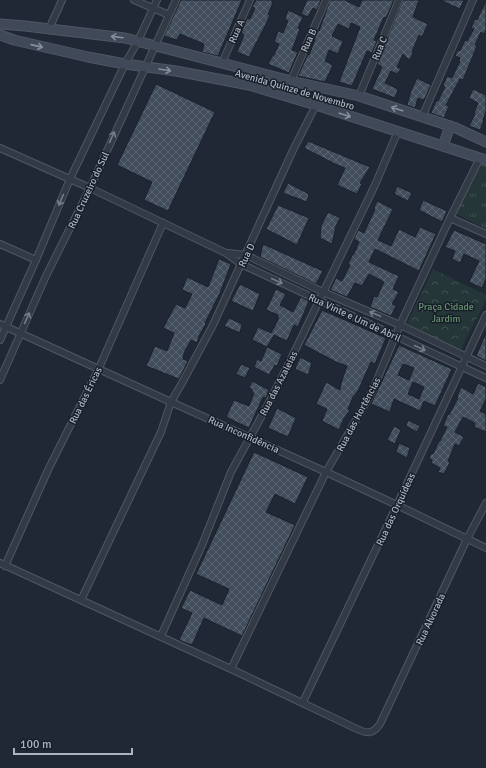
<svg xmlns="http://www.w3.org/2000/svg" width="486" height="768" viewBox="0 0 486 768" font-family="Signika,sans-serif">
  <style>
    .grass { fill: url(#grass-tufts) }
    .forest { fill: url(#forest-crowns) }
    .building { fill: url(#building-cross-hatch); stroke: #1a212b; fill-rule: evenodd }
    .lines { fill: none; stroke-linecap: round; stroke-linejoin: round }
    .minor-casing { stroke: #505763; stroke-width: 8 }
    .secondary-casing { stroke: #505763; stroke-width: 11 }
    .minor { stroke: #323a45; stroke-width: 6 }
    .secondary { stroke: #404958; stroke-width: 9 }
    .oneway { stroke: #868f9d }
    .oneway2 { stroke: #757d8a }
    .labels { text-anchor: middle; stroke-width: 3; stroke-linejoin: round; paint-order: stroke }
    .street-label { font-size: 10px; fill: #acb4c2; stroke: #181f29 }
    .park-label { font-size: 10px; fill: #659170; stroke: #181f29 }
  </style>
  <defs>
    <pattern id="grass-tufts" width="24" height="20" patternUnits="userSpaceOnUse"><rect width="24" height="20" fill="#243637"/><path d="M3 7l-1-3M5 7V3M7 7l1-3M15 17l-1-3M17 17v-4M19 17l1-3" fill="none" stroke="#415152"/></pattern>
    <pattern id="forest-crowns" width="20" height="18" patternUnits="userSpaceOnUse"><rect width="20" height="18" fill="#243637"/><path d="M2 6a3 3 0 1 1 6 0M12 15a3 3 0 1 1 6 0" fill="none" stroke="#415152"/></pattern>
    <pattern id="building-cross-hatch" width="8" height="8" patternUnits="userSpaceOnUse"><rect width="8" height="8" fill="#424d5c"/><path d="M0 0l8 8M0 8l8-8" fill="none" stroke="#5b6472"/></pattern>
  </defs>
  <rect width="100%" height="100%" fill="#1f2834"/>
  <!-- grass -->
  <path class="grass" d="M482,164L486,165V229L456,214Z"/>
  <!-- forest -->
  <path class="forest" d="M433,269L486,295V300L460,351L405,327Z"/>
  <!-- building -->
  <g class="building">
    <path d="M181,0H242L218,56L202,52L204,44L180,34L177,40L164,36Z"/>
    <path d="M256,0H272V2L273,3L268,14L270,15L265,26L249,57L237,52L244,35L241,33L247,18L250,19L255,8L252,7Z"/>
    <path d="M307,0H321L317,10L313,8L308,17L301,14Z"/>
    <path d="M330,0H345L359,7L362,0H394L386,18L384,17L374,40L377,41L372,53L367,51L352,86L339,82L360,27L351,23L349,29L338,24L332,36L343,41L338,54L329,50L325,61L333,65L325,82L298,76L308,54L309,55L315,40H314L318,30L319,31Z"/>
    <path d="M403,0H419L413,17L428,24L422,37L419,35L412,52L413,54L409,60L403,54L397,67L401,69L397,74L391,71L385,83L398,89L395,98L372,89L382,67L377,64Z"/>
    <path d="M440,0H464L460,9Z"/>
    <path d="M486,1V30L484,34L481,32L475,45L477,46L463,80L460,79L446,105L449,106L444,118L431,113L436,101H438L445,87L443,86L447,76L452,78L460,61H459L460,58L455,56L458,50L460,51L465,40L467,41L474,29L471,28L475,19L477,20Z"/>
    <path d="M288,10L303,17L298,28L300,29L292,50L298,52L289,73L268,64L273,55H274L279,44L274,42L278,31L283,33L288,21L285,19Z"/>
    <path d="M417,78L431,85L424,100L418,98L415,108L407,105L411,91Z"/>
    <path d="M156,84L215,112L168,211L144,200L152,182L117,165Z"/>
    <path d="M473,89L486,95V111L483,120H484L480,130L469,126L475,114L474,113L478,103L469,98Z"/>
    <path d="M308,141L370,167L360,183L362,184L357,194L337,185L345,168L335,164L304,148Z"/>
    <path d="M288,183L309,194L307,202L283,193Z"/>
    <path d="M397,186L412,193L408,201L394,194Z"/>
    <path d="M423,200L447,211L442,222L419,210Z"/>
    <path d="M377,201L393,209L378,240L391,246L399,229L415,237L420,227L436,234L419,271L375,249L369,262L399,276L393,289L399,292L392,304L396,306L391,316L370,307L374,296L377,297L384,282L369,274L362,286L355,283L347,297L330,290L336,278L342,281L350,265L348,264L353,254H354L359,242L354,239L358,230L364,233L375,209L374,208Z"/>
    <path d="M278,205L309,218L297,245L266,229Z"/>
    <path d="M328,212L340,218L336,226L332,244L320,238L321,226Z"/>
    <path d="M454,230L486,244V279L482,288L469,282L479,261L464,254L460,263L452,259L455,251L445,247Z"/>
    <path d="M263,244L323,271L316,284L260,257Z"/>
    <path d="M219,259L231,264L220,293L205,323L206,324L199,336L197,343L191,340L184,353L183,359L188,361L179,379L146,366L155,346L167,351L174,333L163,328L176,304L185,308L192,294L182,290L187,277L208,287Z"/>
    <path d="M240,284L260,294L253,311L231,301Z"/>
    <path d="M276,289L286,294L280,305L293,312L301,297L309,301L298,327L294,325L287,341L274,335L267,347L252,340L258,327L271,333L279,318H277L278,315L266,310Z"/>
    <path d="M322,310L331,314L386,338L375,364L371,362L358,391L353,397L348,409L350,410L344,418L339,430L322,421L327,409L316,404L326,382L340,390L341,383L347,366L336,362L304,345Z"/>
    <path d="M229,318L242,324L240,333L224,326Z"/>
    <path d="M486,333V361L476,356Z"/>
    <path d="M399,345L452,369L435,406L424,401L420,411L394,399L390,412L371,404ZM403,364L414,368L409,380L398,375ZM413,382L424,387L419,399L408,394Z"/>
    <path d="M267,347L282,354L277,366L275,365L269,375L254,367L257,359L261,361Z"/>
    <path d="M300,357L312,363L308,375L295,369Z"/>
    <path d="M241,364L250,368L245,378L236,374Z"/>
    <path d="M252,381L269,390L266,398L263,397L249,428L226,417L234,400L249,406L254,393L252,392V389L249,388Z"/>
    <path d="M478,383L486,387V399L480,411L486,414V432L474,427L475,423L463,417L455,432L464,437L459,446L455,444L448,461L450,462L444,474L438,472L440,468L431,463L432,460L429,458L432,453L433,454L439,441H440L447,427L443,426L448,414L449,415L458,398L457,397L461,387L473,394Z"/>
    <path d="M277,408L296,418L288,437L268,428Z"/>
    <path d="M408,420L420,426L417,432L406,426Z"/>
    <path d="M394,426L401,430L395,444L387,440Z"/>
    <path d="M399,443L410,448L407,458L396,452Z"/>
    <path d="M254,452L308,477L295,504L275,494L266,512L295,525L242,636L204,618L192,645L179,640L192,613L181,608L190,590L222,605L229,589L196,574Z"/>
  </g>
  <g class="lines">
    <defs>
      <g id="minor">
        <path d="M134,0L169,15"/>
        <path d="M49,29L62,0"/>
        <path d="M222,63L250,0"/>
        <path d="M291,81L326,0"/>
        <path d="M359,96L399,0"/>
        <path d="M422,117L473,0"/>
        <path d="M0,148L90,188L226,253L241,264L486,378"/>
        <path d="M450,218L486,234"/>
        <path d="M0,244L36,260"/>
        <path d="M228,253L246,255L323,292L400,325L486,366"/>
        <path d="M0,324L171,402L326,472L397,505L486,548"/>
        <path d="M0,340L36,260L70,179L125,64L138,41L157,0"/>
        <path d="M0,380L46,276L90,188L176,0"/>
        <path d="M0,563L231,669L357,729C368,734 373,734 380,724L467,539L486,503"/>
        <path d="M5,566L48,470L99,368L163,223"/>
        <path d="M81,600L161,432L171,402L182,383L213,325L294,148L316,105"/>
        <path d="M161,636L202,545L231,472L266,408L289,363L375,185L398,131"/>
        <path d="M231,669L326,472L371,394L400,325L450,218L480,158"/>
        <path d="M303,702L397,505L486,315"/>
      </g>
      <g id="secondary">
        <path d="M0,24L25,26L125,38L291,81L359,96L456,128L486,142"/>
        <path d="M0,35L14,40L88,57L125,64L176,71L249,85L316,105L486,160"/>
        <path d="M443,146L450,126"/>
      </g>
    </defs>
    <!-- minor casing -->
    <use href="#minor" class="minor-casing"/>
    <!-- secondary casing -->
    <use href="#secondary" class="secondary-casing"/>
    <!-- minor -->
    <use href="#minor" class="minor"/>
    <!-- secondary -->
    <use href="#secondary" class="secondary"/>
  </g>
  <!-- one-way arrows -->
  <defs><path id="oneway-shaft" d="M-6 0H5M1.5-3L5.5 0L1.5 3" fill="none" stroke-width="1.6" stroke-linecap="round" stroke-linejoin="round"/></defs>
  <g class="oneway">
    <use href="#oneway-shaft" transform="translate(117 37) rotate(-173)"/>
    <use href="#oneway-shaft" transform="translate(37 46) rotate(13)"/>
    <use href="#oneway-shaft" transform="translate(165 70) rotate(9)"/>
    <use href="#oneway-shaft" transform="translate(397 109) rotate(-162)"/>
    <use href="#oneway-shaft" transform="translate(345 115) rotate(18)"/>
  </g>
  <g class="oneway2">
    <use href="#oneway-shaft" transform="translate(112 137) rotate(-66)"/>
    <use href="#oneway-shaft" transform="translate(61 200) rotate(113)"/>
    <use href="#oneway-shaft" transform="translate(277 281) rotate(25)"/>
    <use href="#oneway-shaft" transform="translate(375 314) rotate(-157)"/>
    <use href="#oneway-shaft" transform="translate(27 318) rotate(-66)"/>
    <use href="#oneway-shaft" transform="translate(420 348) rotate(25)"/>
  </g>
  <g class="labels">
    <!-- street labels -->
    <g class="street-label">
      <text transform="translate(236 31) rotate(-66)" y="4">Rua A</text>
      <text transform="translate(308 40) rotate(-66)" y="4">Rua B</text>
      <text transform="translate(379 48) rotate(-68)" y="4">Rua C</text>
      <text transform="translate(295 89) rotate(16)" y="4">Avenida Quinze de Novembro</text>
      <text transform="translate(88 190) rotate(-65)" y="4">Rua Cruzeiro do Sul</text>
      <text transform="translate(246 255) rotate(-65)" y="4">Rua D</text>
      <text transform="translate(355 317) rotate(25)" y="4">Rua Vinte e Um de Abril</text>
      <text transform="translate(278 383) rotate(-63)" y="4">Rua das Azaleias</text>
      <text transform="translate(85 395) rotate(-64)" y="4">Rua das Éricas</text>
      <text transform="translate(358 414) rotate(-62)" y="4">Rua das Hortências</text>
      <text transform="translate(244 434) rotate(24)" y="4">Rua Inconfidência</text>
      <text transform="translate(395 509) rotate(-65)" y="4">Rua das Orquídeas</text>
      <text transform="translate(430 619) rotate(-65)" y="4">Rua Alvorada</text>
    </g>
    <!-- park labels -->
    <g class="park-label">
      <text x="446" y="310">Praça Cidade<tspan x="446" dy="12">Jardim</tspan></text>
    </g>
  </g>
  <!-- scale -->
  <path d="M14 748v6h118v-6" fill="none" stroke="#acb4c2" stroke-width="2"/>
  <text x="20" y="748" font-size="12" fill="#acb4c2" stroke="#181f29" stroke-width="3" paint-order="stroke">100 m</text>
</svg>
